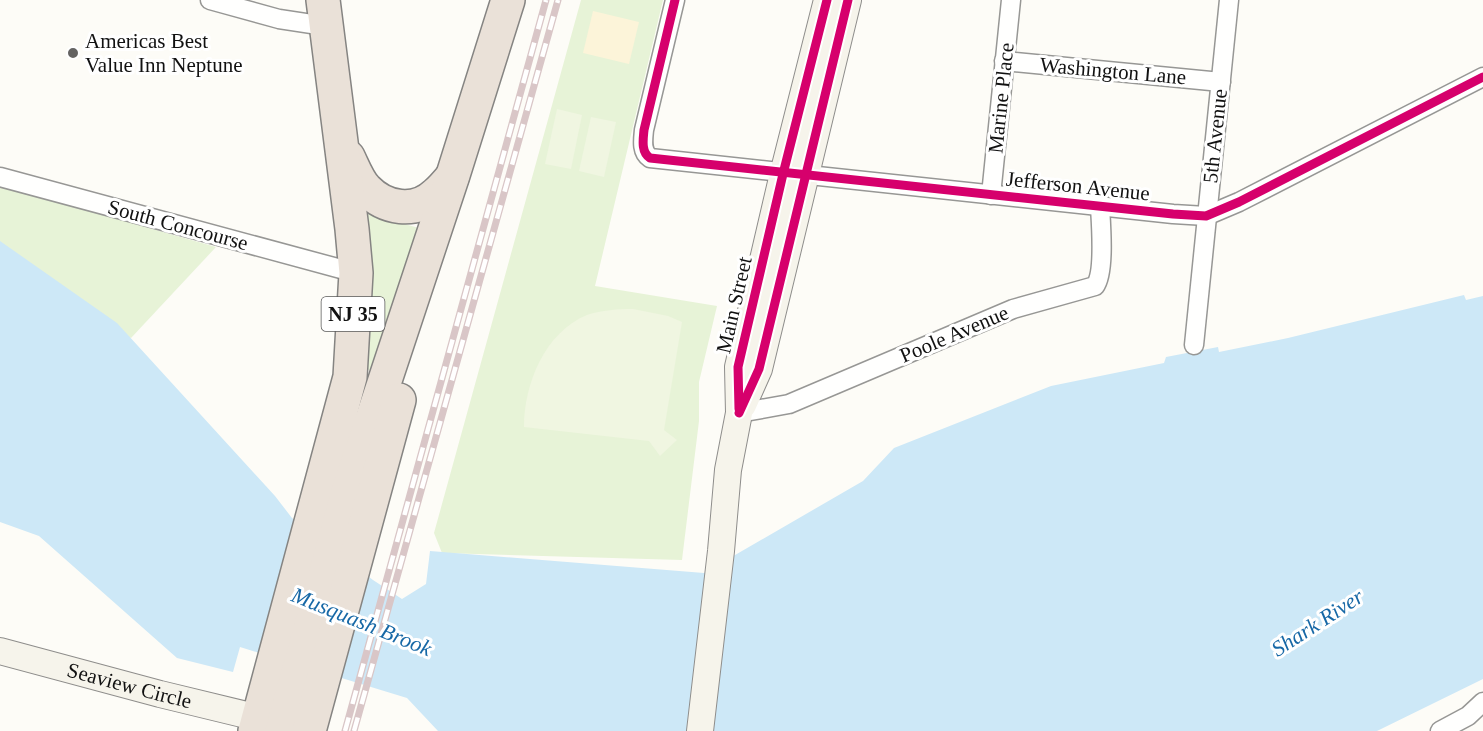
<svg xmlns="http://www.w3.org/2000/svg" width="1483" height="731" viewBox="0 0 1483 731" font-family="'Times New Roman',serif">
  <style>
    .green { fill: #e7f3d7 }
    .sand { fill: #fcf4d9 }
    .pitch { fill: #f0f6e1 }
    .water { fill: #cde8f7 }
    .lines { fill: none; stroke-linecap: round; stroke-linejoin: round }
    .street-casing { stroke: #979795; stroke-width: 21 }
    .secondary-casing { stroke: #8e8d8b; stroke-width: 28 }
    .highway-casing { stroke: #858482; stroke-width: 36 }
    .street { stroke: #fffffe; stroke-width: 18 }
    .secondary { stroke: #f6f4eb; stroke-width: 26 }
    .highway { stroke: #eae1d8; stroke-width: 33 }
    .rail-casing { stroke: #d9c6c7; stroke-width: 7 }
    .rail { stroke: #fff; stroke-width: 4.5; stroke-dasharray: 14; stroke-linecap: butt }
    .cycleway-casing { stroke: #fff; stroke-width: 13 }
    .cycleway { stroke: #d6006c; stroke-width: 9 }
    .poi-dot { fill: #646362; stroke: #fff; stroke-width: 2 }
    .labels { text-anchor: middle; stroke-width: 6; stroke-linejoin: round; paint-order: stroke }
    .shield { fill: #fff; stroke: #585858; stroke-width: 1.5 }
    .shield-label { font-size: 20px; font-weight: bold; fill: #111 }
    .poi-label { font-size: 21px; fill: #111; stroke: #fff; text-anchor: start }
    .street-label { font-size: 21px; fill: #111; stroke: #fff }
    .water-label { font-size: 22px; font-style: italic; fill: #1768a6; stroke: #fff }
  </style>
  <rect width="100%" height="100%" fill="#fdfcf7"/>
  <!-- green -->
  <g class="green">
    <path d="M581,0H663L595,286L717,306L699,382V421L682,560L442,553L434,533Z"/>
    <path d="M0,186L216,247L131,338L0,255Z"/>
    <path d="M367,211L375,216L419,228L371,371L365,368C372,315 375,264 367,211Z"/>
  </g>
  <!-- sand -->
  <path class="sand" d="M593,11L639,22L629,64L583,53Z"/>
  <!-- pitch -->
  <g class="pitch">
    <path d="M557,109L582,115L571,169L545,164Z"/>
    <path d="M591,117L616,122L604,177L579,171Z"/>
    <path d="M633,309L668,316L682,322L664,430L677,440L660,456L649,441L524,427C524,384 545,332 587,315C602,310 618,309 633,309Z"/>
  </g>
  <!-- water -->
  <path class="water" d="M0,241L117,323L275,496L292,518L373,580L402,599L426,584L430,551L704,573L863,481L894,448L1051,386L1164,363L1166,357L1218,347L1219,352L1288,338L1464,295L1466,300L1483,296V679L1377,731H438L407,698L240,647L233,672L177,658L39,536L0,522Z"/>
  <g class="lines">
    <defs>
      <g id="street">
        <path d="M210,0L279,19L325,26"/>
        <path d="M675,0L644,130C643,140 641,152 650,158L1173,214L1206,216L1239,202L1483,77"/>
        <path d="M1004,61L1221,82"/>
        <path d="M0,177L356,273"/>
        <path d="M991,195L1011,0"/>
        <path d="M1194,345L1229,0"/>
        <path d="M739,413L789,404L1013,309L1095,286C1105,273 1101,224 1100,207"/>
        <path d="M1440,731L1468,716L1483,702"/>
      </g>
      <g id="secondary">
        <path d="M743,405L759,369L848,0"/>
        <path id="s1" d="M0,651L160,694L259,718"/>
        <path d="M700,731L721,551L728,470L739,413L738,367L783,174L827,0"/>
      </g>
      <g id="highway">
        <path d="M348,157C353,167 358,181 366,189C385,209 415,214 436,194C442,189 447,183 452,177"/>
        <path d="M255,731L350,377L356,273L352,229L323,0"/>
        <path d="M282,731L348,492L453,175L508,0"/>
        <path d="M309,731L399,400"/>
      </g>
    </defs>
    <!-- street casing -->
    <use href="#street" class="street-casing"/>
    <!-- secondary casing -->
    <use href="#secondary" class="secondary-casing"/>
    <!-- highway casing -->
    <use href="#highway" class="highway-casing"/>
    <!-- street -->
    <use href="#street" class="street"/>
    <!-- secondary -->
    <use href="#secondary" class="secondary"/>
    <!-- highway -->
    <use href="#highway" class="highway"/>
    <defs>
      <g id="rail">
        <path d="M345,731L546,0"/>
        <path d="M354,731L558,0"/>
      </g>
    </defs>
    <!-- rail casing -->
    <use href="#rail" class="rail-casing"/>
    <!-- rail -->
    <use href="#rail" class="rail"/>
    <defs>
      <g id="cycleway">
        <path d="M675,0L644,130C643,140 641,152 650,158L1173,214L1206,216L1239,202L1483,77"/>
        <path d="M739,409L738,367L783,174L827,0"/>
        <path d="M739,413L759,369L848,0"/>
      </g>
    </defs>
    <!-- cycleway casing -->
    <use href="#cycleway" class="cycleway-casing"/>
    <!-- cycleway -->
    <use href="#cycleway" class="cycleway"/>
  </g>
  <!-- markers -->
  <circle class="poi-dot" cx="73" cy="53" r="6"/>
  <g class="labels">
    <!-- shield labels -->
    <rect class="shield" x="321.5" y="297" width="63" height="34" rx="4.5"/>
    <g class="shield-label">
      <text x="353" y="321">NJ 35</text>
    </g>
    <!-- poi labels -->
    <g class="poi-label">
      <text x="85" y="48">Americas Best<tspan x="85" dy="24">Value Inn Neptune</tspan></text>
    </g>
    <!-- street labels -->
    <g class="street-label">
      <text transform="translate(1113 71) rotate(5)" y="7">Washington Lane</text>
      <text transform="translate(1001 98) rotate(-84)" y="7">Marine Place</text>
      <text transform="translate(1215 136) rotate(-84)" y="7">5th Avenue</text>
      <text transform="translate(1078 186) rotate(6)" y="7">Jefferson Avenue</text>
      <text transform="translate(178 225) rotate(15)" y="7">South Concourse</text>
      <text transform="translate(734 305) rotate(-77)" y="7">Main Street</text>
      <text transform="translate(954 334) rotate(-23)" y="7">Poole Avenue</text>
      <text dy="7" stroke="none"><textPath href="#s1" startOffset="134">Seaview Circle</textPath></text>
    </g>
    <!-- water labels -->
    <g class="water-label">
      <text transform="translate(362 621) rotate(22)" y="8">Musquash Brook</text>
      <text transform="translate(1317 622) rotate(-33)" y="8">Shark River</text>
    </g>
  </g>
</svg>
